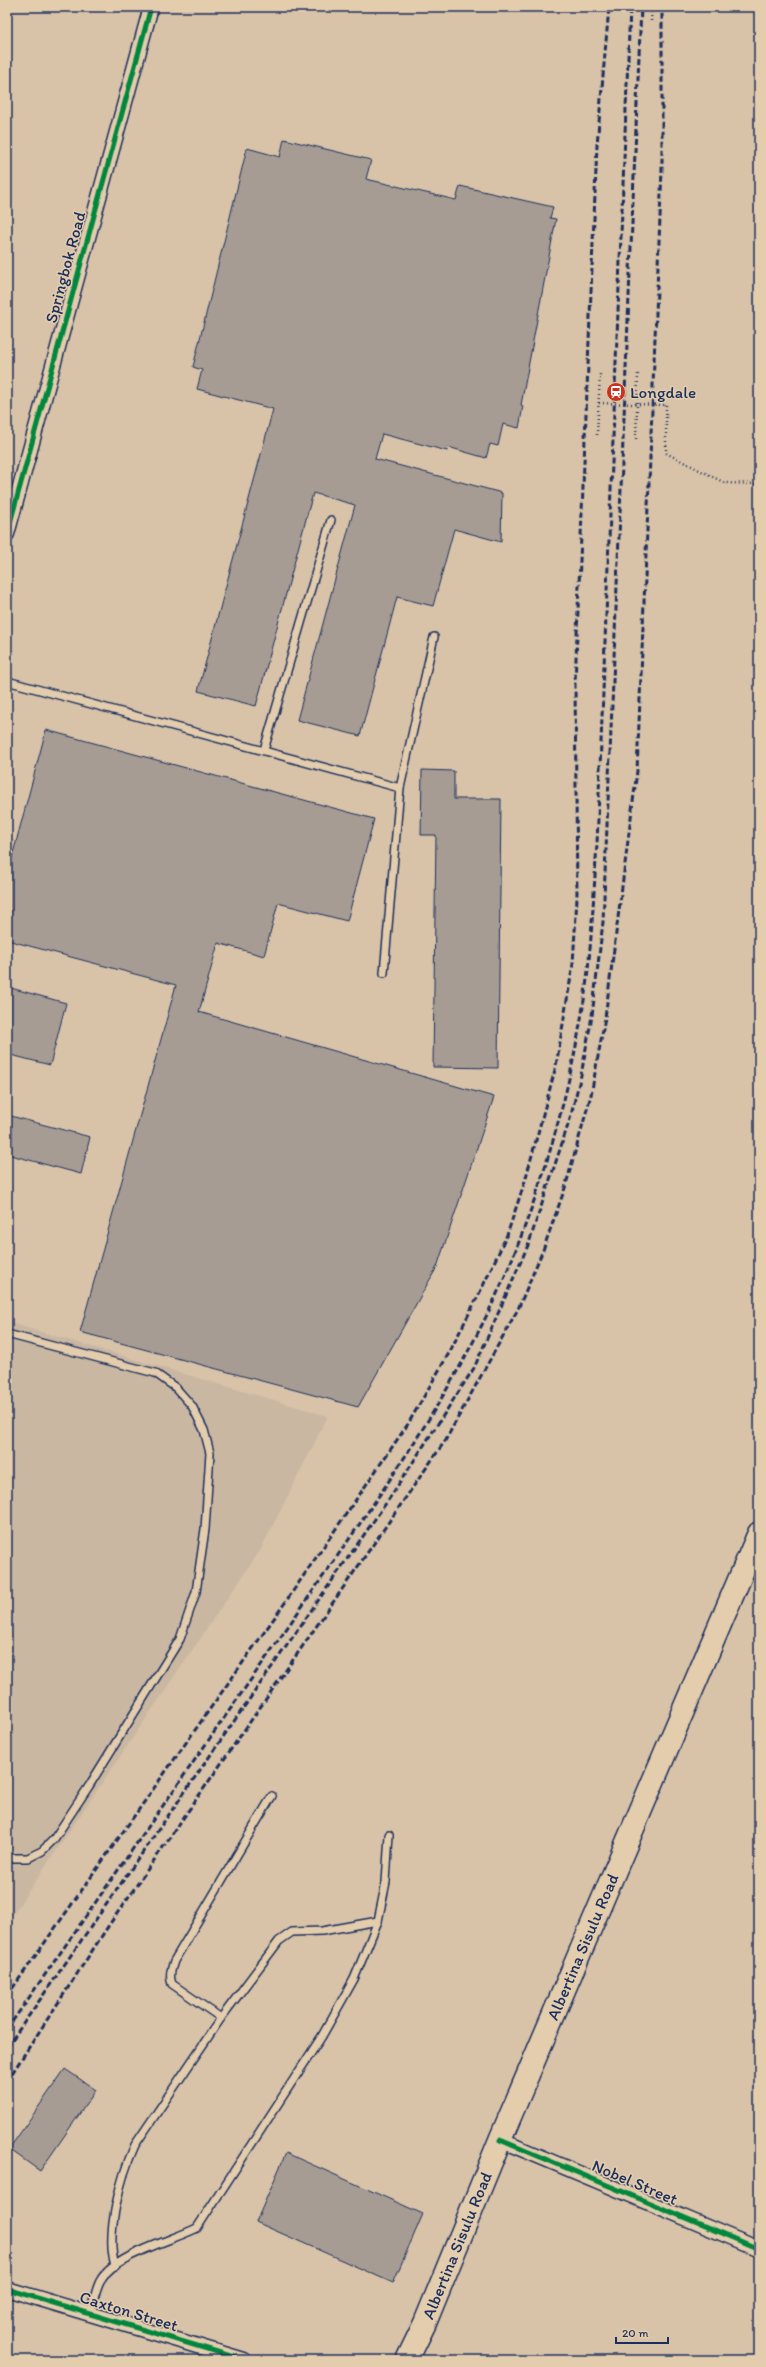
<svg xmlns="http://www.w3.org/2000/svg" width="766" height="2367" viewBox="0 0 766 2367" font-family="Itim,sans-serif">
  <style>
    .built { fill: #c9b7a2 }
    .building { fill: #a69c94; stroke: #1b2f5e }
    .lines { fill: none; stroke-linecap: round; stroke-linejoin: round }
    .service-casing { stroke: #1b2f5e; stroke-width: 10 }
    .minor-casing { stroke: #1b2f5e; stroke-width: 17 }
    .primary-casing { stroke: #1b2f5e; stroke-width: 25 }
    .path { stroke: #1b2f5e; stroke-width: 2.5; stroke-dasharray: 1 3; stroke-linecap: butt }
    .service { stroke: #e4cdad; stroke-width: 7 }
    .minor { stroke: #e4cdad; stroke-width: 14 }
    .primary { stroke: #e4cdad; stroke-width: 22 }
    .rail { stroke: #1b2f5e; stroke-width: 3; stroke-dasharray: 6 3; stroke-linecap: butt }
    .path-bridge { stroke: #1b2f5e; stroke-width: 2.5; stroke-dasharray: 1 3; stroke-linecap: butt }
    .cycleway-casing { stroke: #e4cdad; stroke-width: 8 }
    .cycleway { stroke: #00873e; stroke-width: 5 }
    .labels { text-anchor: middle; stroke-width: 3; stroke-linejoin: round; paint-order: stroke }
    .street-label { font-size: 17px; fill: #1b2f5e; stroke: #e4cdad }
    .poi-label { font-size: 17px; fill: #1b2f5e; stroke: #e4cdad; text-anchor: start }
  </style>
  <rect width="100%" height="100%" fill="#d8c3a8"/>
  <filter id="ink" filterUnits="userSpaceOnUse"><feTurbulence type="fractalNoise" baseFrequency=".025" numOctaves="2"/><feDisplacementMap in="SourceGraphic" scale="8" xChannelSelector="R" yChannelSelector="G"/><feConvolveMatrix kernelMatrix="1 2 1 2 8 2 1 2 1" color-interpolation-filters="sRGB"/></filter>
  <g filter="url(#ink)">
    <!-- built -->
    <path class="built" d="M7,1322L328,1416L261,1549L7,1923Z"/>
    <!-- building -->
    <g class="building">
      <path d="M284,139L371,160L366,179L456,200L460,186L553,207L550,218L556,219L521,405L523,406L519,428L503,424L498,446L490,444L486,458L448,447L447,451L382,434L375,459L502,493L501,542L454,529L433,606L397,597L360,736L297,720L355,505L313,493L256,706L198,691L273,409L197,389L202,370L193,367L247,148L280,157Z"/>
      <path d="M46,730L374,819L347,921L278,903L264,956L218,943L199,1012L494,1097L437,1267L358,1407L80,1332L176,985L7,940V876Z"/>
      <path d="M422,770L454,771V799H501L498,1068L433,1067L436,835H421Z"/>
      <path d="M7,987L66,1003L50,1065L7,1054Z"/>
      <path d="M7,1115L90,1137L81,1174L7,1154Z"/>
      <path d="M65,2069L96,2090L40,2171L9,2149Z"/>
      <path d="M286,2153L423,2214L393,2283L256,2222Z"/>
    </g>
    <g class="lines">
      <defs>
        <g id="service">
          <path d="M7,681L400,788"/>
          <path d="M264,750L331,520"/>
          <path d="M384,973L400,788L434,637"/>
          <path d="M7,1334L155,1373L176,1388L192,1406L204,1430L210,1453L205,1529L196,1592L180,1639L89,1786L54,1839L42,1851L28,1858H7"/>
          <path d="M221,2018L172,1984C169,1976 171,1970 174,1961L272,1796"/>
          <path d="M115,2266C105,2233 121,2176 135,2145L221,2018L279,1941L292,1932L322,1931L378,1921"/>
          <path d="M90,2314C93,2304 95,2291 100,2281C114,2255 171,2241 197,2228L322,2036L354,1979L378,1921L386,1882L389,1835"/>
        </g>
        <g id="minor">
          <path d="M7,534L151,7"/>
          <path d="M500,2140L759,2249"/>
          <path d="M7,2289L244,2360"/>
        </g>
        <g id="primary">
          <path id="s1" d="M407,2360L425,2323L500,2140L759,1533"/>
        </g>
      </defs>
      <!-- service casing -->
      <use href="#service" class="service-casing"/>
      <!-- minor casing -->
      <use href="#minor" class="minor-casing"/>
      <!-- primary casing -->
      <use href="#primary" class="primary-casing"/>
      <!-- path -->
      <g class="path">
        <path d="M651,21L652,7"/>
        <path d="M666,405V453L725,483L759,484"/>
        <path d="M597,435L600,374"/>
        <path d="M636,439L638,374"/>
      </g>
      <!-- service -->
      <use href="#service" class="service"/>
      <!-- minor -->
      <use href="#minor" class="minor"/>
      <!-- primary -->
      <use href="#primary" class="primary"/>
      <!-- rail -->
      <g class="rail">
        <path d="M7,1996L282,1607L408,1424L449,1353L482,1288L507,1235L525,1181L556,1066L573,964L577,898L575,683L597,145L609,7"/>
        <path d="M7,2029C103,1892 198,1755 294,1618C376,1500 464,1382 517,1247C550,1162 575,1071 587,979C592,935 594,889 597,844L630,7"/>
        <path d="M7,2047L391,1496L474,1368L529,1243L570,1119L581,1075L592,1016L603,922L641,7"/>
        <path d="M7,2081L109,1925L445,1441L518,1309L543,1250L565,1188L591,1095L605,1018L637,771L662,169V7"/>
      </g>
      <!-- path-bridge -->
      <path class="path-bridge" d="M599,403L666,405"/>
      <defs>
        <g id="cycleway">
          <path d="M7,534L151,7"/>
          <path d="M500,2140L759,2249"/>
          <path d="M7,2289L244,2360"/>
        </g>
      </defs>
      <!-- cycleway casing -->
      <use href="#cycleway" class="cycleway-casing"/>
      <!-- cycleway -->
      <use href="#cycleway" class="cycleway"/>
    </g>
  </g>
  <!-- icons -->
  <defs>
    <symbol id="station-disc" viewBox="-11 -11 22 22"><circle r="9.5" fill="#c8321e" stroke="#e4cdad"/><path d="M-3-6H3Q5-6 5-4V2Q5 4 3 4L4.5 6H3L1.5 4h-3L-3 6H-4.5L-3 4Q-5 4-5 2V-4Q-5-6-3-6ZM-3.5-4v3h7v-3ZM-3.5 1v1.5H-2V1ZM2 1v1.5H3.5V1Z" fill="#fff"/></symbol>
  </defs>
  <g fill-rule="evenodd">
    <use href="#station-disc" x="605" y="381" width="22" height="22"/>
  </g>
  <g class="labels">
    <!-- street labels -->
    <g class="street-label">
      <text transform="translate(65 267) rotate(-75)" y="6">Springbok Road</text>
      <text dy="6" stroke="none"><textPath href="#s1" startOffset="449">Albertina Sisulu Road</textPath></text>
      <text transform="translate(635 2182) rotate(23)" y="6">Nobel Street</text>
      <text dy="6" stroke="none"><textPath href="#s1" startOffset="125">Albertina Sisulu Road</textPath></text>
      <text transform="translate(129 2311) rotate(17)" y="6">Caxton Street</text>
    </g>
    <!-- poi labels -->
    <g class="poi-label">
      <text x="630" y="398">Longdale</text>
    </g>
  </g>
  <!-- margin -->
  <rect width="766" height="2367" fill="none" stroke="#e4cdad" stroke-width="24"/>
  <rect x="12" y="12" width="742" height="2343" fill="none" stroke="#1b2f5e" stroke-width="1.5" filter="url(#ink)"/>
  <!-- scale -->
  <path d="M616 2337v6h52v-6" fill="none" stroke="#1b2f5e" stroke-width="2"/>
  <text x="622" y="2337" font-size="12" fill="#1b2f5e" stroke="#e4cdad" stroke-width="3" paint-order="stroke">20 m</text>
</svg>
